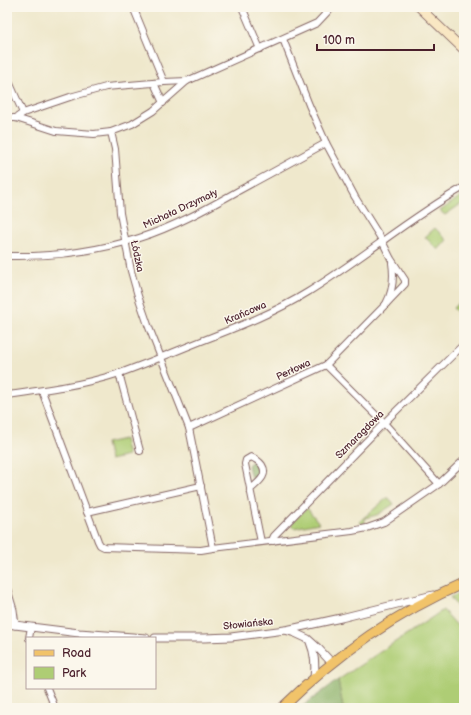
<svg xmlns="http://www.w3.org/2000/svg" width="471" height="715" viewBox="0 0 471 715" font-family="'Balsamiq Sans',sans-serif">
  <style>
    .green { fill: #aecd74; stroke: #7c7650 }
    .forest { fill: #8ab066; stroke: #6a6848 }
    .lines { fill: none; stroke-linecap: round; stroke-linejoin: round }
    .minor-casing { stroke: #846563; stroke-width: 8 }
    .tertiary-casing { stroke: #846563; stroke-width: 9 }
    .secondary-casing { stroke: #846563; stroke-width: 10 }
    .primary-casing { stroke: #846563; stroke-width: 11 }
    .minor { stroke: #fff; stroke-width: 6 }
    .tertiary { stroke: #fff; stroke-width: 7 }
    .secondary { stroke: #f9e7c3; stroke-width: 8 }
    .primary { stroke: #f1c36a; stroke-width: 9 }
    .labels { text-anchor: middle; stroke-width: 3; stroke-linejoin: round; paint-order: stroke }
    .street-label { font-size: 10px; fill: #4a1f2b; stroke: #fbf7ec }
  </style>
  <rect width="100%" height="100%" fill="#fbf7ec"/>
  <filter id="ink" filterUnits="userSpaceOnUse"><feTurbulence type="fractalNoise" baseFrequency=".025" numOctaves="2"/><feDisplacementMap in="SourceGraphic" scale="8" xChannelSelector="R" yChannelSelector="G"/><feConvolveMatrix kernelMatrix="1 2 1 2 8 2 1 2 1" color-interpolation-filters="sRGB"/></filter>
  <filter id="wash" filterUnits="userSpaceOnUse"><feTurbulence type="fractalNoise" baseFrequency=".012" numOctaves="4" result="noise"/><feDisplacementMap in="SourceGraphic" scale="16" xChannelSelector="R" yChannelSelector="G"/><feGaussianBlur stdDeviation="0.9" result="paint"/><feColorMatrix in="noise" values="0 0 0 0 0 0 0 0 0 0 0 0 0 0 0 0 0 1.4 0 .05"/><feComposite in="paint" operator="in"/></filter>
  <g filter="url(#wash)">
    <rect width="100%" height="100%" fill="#efe8cc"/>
    <!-- green -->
    <g class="green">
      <path d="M464,194V202L445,215L440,211L458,198Z"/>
      <path d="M435,228L447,240L438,250L425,237Z"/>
      <path d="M464,297V319L453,308Z"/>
      <path d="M124,439L128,456L110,460L106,443Z"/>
      <path d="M387,498H389L394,504L377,515L365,518V524H363L360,523L361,520Z"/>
      <path d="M307,508L319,523L294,528L291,524Z"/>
      <path d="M464,592V616L450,597Z"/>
      <path d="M443,610L464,633V708H343L338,680Z"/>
    </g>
    <!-- forest -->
    <g class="forest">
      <path d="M251,462C259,462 261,471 257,477L255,478L251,477L250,475L248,465Z"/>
      <path d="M338,680L343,708H300Z"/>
    </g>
  </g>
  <g filter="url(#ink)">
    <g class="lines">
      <defs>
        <g id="minor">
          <path d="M133,7L164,82"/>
          <path d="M242,7L260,49"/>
          <path d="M283,39L309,105L326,143L355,197L380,237L391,259L405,280V284L386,304"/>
          <path d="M7,77L23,113"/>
          <path d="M154,83L163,103"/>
          <path d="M7,118H16L56,131L94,134L111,132L132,124L153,111L187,81L317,23L332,7"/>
          <path d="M16,118L23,113L70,97L106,87L164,82L187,81"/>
          <path d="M7,256C53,257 95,252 139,238C174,227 206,209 238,191C267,175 297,159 326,143"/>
          <path d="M326,365L384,423L439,484"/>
          <path d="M119,373L140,451"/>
          <path d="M42,391L98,541L100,545L104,547L201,550L213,548L189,428L148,325L138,296L131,271L120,213L115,149L111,132"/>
          <path d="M7,395C45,390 83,385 120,373C148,363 176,351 204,340C240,326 276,312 308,292C362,259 409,218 464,187"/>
          <path d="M189,428L326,365L386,304C393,291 394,276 392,263"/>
          <path d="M250,490C257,483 269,476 262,465C259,461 256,459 251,457L246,460L245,464L261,542"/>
          <path d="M87,512L201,486"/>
          <path d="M273,541V538L274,536L384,423L464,344"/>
          <path d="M213,548L352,531L367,528L384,522L439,484L464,460"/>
          <path d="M29,638L31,627"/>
          <path d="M47,688L55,708"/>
        </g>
        <g id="tertiary">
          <path d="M7,590L13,610L15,625"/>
          <path d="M7,624L79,633L146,638"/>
          <path d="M286,630L341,618L433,595"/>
          <path d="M155,638H204L231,637L285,630L295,633L308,639L318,648L332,663"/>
          <path d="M310,642C315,654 316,665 314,678"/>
        </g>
        <path id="secondary" d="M419,7L464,50"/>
        <path id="primary" d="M282,708C335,656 395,613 464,583"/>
      </defs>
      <!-- minor casing -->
      <use href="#minor" class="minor-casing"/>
      <!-- tertiary casing -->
      <use href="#tertiary" class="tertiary-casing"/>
      <!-- secondary casing -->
      <use href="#secondary" class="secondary-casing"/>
      <!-- primary casing -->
      <use href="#primary" class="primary-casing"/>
      <!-- minor -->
      <use href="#minor" class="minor"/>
      <!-- tertiary -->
      <use href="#tertiary" class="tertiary"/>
      <!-- secondary -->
      <use href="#secondary" class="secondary"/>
      <!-- primary -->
      <use href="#primary" class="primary"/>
    </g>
  </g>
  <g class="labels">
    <!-- street labels -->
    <g class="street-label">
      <text transform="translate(180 208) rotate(-25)" y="4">Michała Drzymały</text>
      <text transform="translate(138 256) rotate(78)" y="4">Łódzka</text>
      <text transform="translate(245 312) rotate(-23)" y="4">Krańcowa</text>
      <text transform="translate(293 369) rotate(-25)" y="4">Perłowa</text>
      <text transform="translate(359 434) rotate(-45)" y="4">Szmaragdowa</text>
      <text transform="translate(248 623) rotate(-6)" y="4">Słowiańska</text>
    </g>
  </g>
  <!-- margin -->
  <rect width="471" height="715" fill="none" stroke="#fbf7ec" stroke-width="24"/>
  <!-- legend -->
  <rect x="26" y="637" width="130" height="52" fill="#fbf7ec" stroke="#b4a19f"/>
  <rect x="34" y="650" width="20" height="6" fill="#f1c36a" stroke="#b4a19f"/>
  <text x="62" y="657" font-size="12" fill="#4a1f2b">Road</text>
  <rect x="34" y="667" width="20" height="12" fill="#aecd74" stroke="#b4a19f"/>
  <text x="62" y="677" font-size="12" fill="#4a1f2b">Park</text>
  <!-- scale -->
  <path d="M317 44v6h117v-6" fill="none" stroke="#4a1f2b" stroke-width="2"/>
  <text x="323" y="44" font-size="12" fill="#4a1f2b" stroke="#fbf7ec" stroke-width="3" paint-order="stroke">100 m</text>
</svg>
